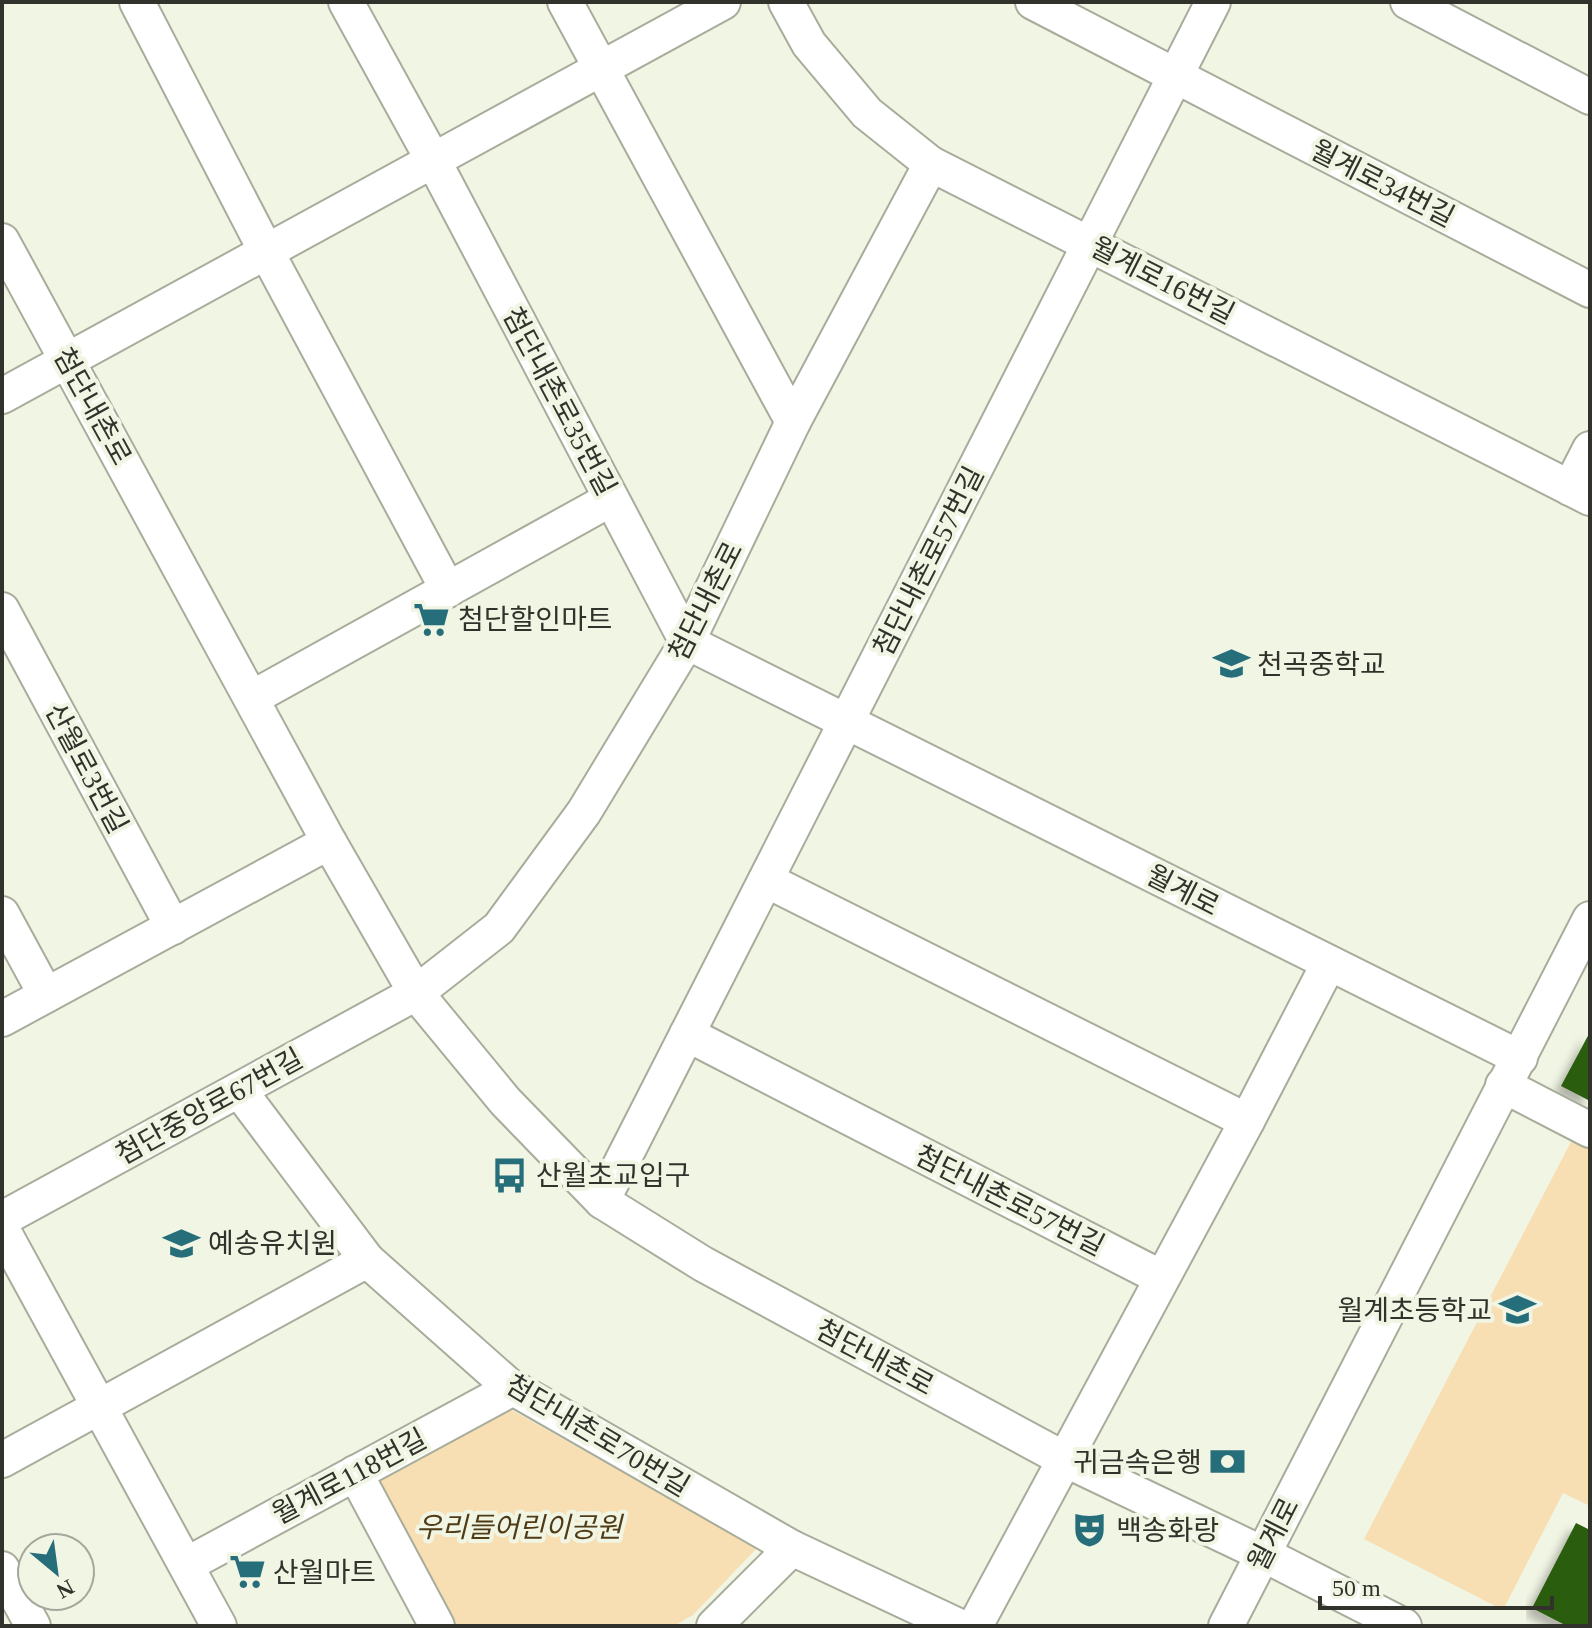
<svg xmlns="http://www.w3.org/2000/svg" width="1592" height="1628" viewBox="0 0 1592 1628" font-family="'Times New Roman','Noto Sans KR',serif">
  <style>
    .green { fill: #f8dfb3 }
    .building { fill: #2c5d10; filter: url(#shadow) }
    .lines { fill: none; stroke-linecap: round; stroke-linejoin: round }
    .minor-casing { stroke: #a7ac9b; stroke-width: 38 }
    .minor { stroke: #fff; stroke-width: 34 }
    .labels { text-anchor: middle; stroke-width: 8; stroke-linejoin: round; paint-order: stroke }
    .street-label { font-size: 28px; fill: #30322b; stroke: #f1f5e4 }
    .poi-label { font-size: 28px; fill: #30322b; stroke: #f1f5e4; text-anchor: start }
    .park-label { font-size: 28px; font-style: italic; fill: #4f3b16; stroke: #f1f5e4 }
  </style>
  <defs>
    <filter id="shadow"><feDropShadow dx="-7" dy="7" stdDeviation="4" flood-color="#0004"/></filter>
  </defs>
  <rect width="100%" height="100%" fill="#f1f5e4"/>
  <!-- green -->
  <g class="green">
    <path d="M1573,1138L1590,1147V1506L1563,1493L1503,1610L1364,1539Z"/>
    <path d="M508,1408L757,1548L693,1615L674,1626H457L378,1479Z"/>
  </g>
  <!-- building -->
  <g class="building">
    <path d="M1590,1032V1101L1561,1086Z"/>
    <path d="M1576,1523L1590,1530V1626H1567L1532,1608Z"/>
  </g>
  <g class="lines">
    <defs>
      <g id="minor">
        <path d="M137,2L266,251L448,590"/>
        <path d="M346,2L433,160L687,642L1520,1058"/>
        <path d="M565,2L793,422"/>
        <path d="M786,2L809,44L867,113L931,164L1590,498"/>
        <path d="M1033,2L1590,290"/>
        <path d="M1408,2L1590,97"/>
        <path d="M2,241L329,842L416,993L505,1101L602,1201L703,1264L1064,1459L1263,1554L1404,1626"/>
        <path d="M2,396L723,2"/>
        <path d="M1570,488L1590,449"/>
        <path d="M2,610L173,927"/>
        <path d="M252,698L611,499"/>
        <path d="M766,880L1247,1121"/>
        <path d="M2,914L46,995"/>
        <path d="M2,1019L329,842"/>
        <path d="M687,1034L1162,1278"/>
        <path d="M1503,1085L1590,1130"/>
        <path d="M239,1090L367,1260L508,1385L792,1548L958,1626"/>
        <path d="M602,1201L1213,2"/>
        <path d="M2,1219L416,993L499,928L584,812L687,642L793,422L931,164"/>
        <path d="M2,1229L219,1626"/>
        <path d="M2,1460L367,1260"/>
        <path d="M355,1473L437,1626"/>
        <path d="M186,1565L513,1388"/>
        <path d="M2,1569L33,1626"/>
        <path d="M714,1626L792,1548"/>
        <path d="M975,1626L1247,1121L1329,963"/>
        <path d="M1226,1626L1590,919"/>
      </g>
    </defs>
    <!-- minor casing -->
    <use href="#minor" class="minor-casing"/>
    <!-- minor -->
    <use href="#minor" class="minor"/>
  </g>
  <!-- icons -->
  <defs>
    <symbol id="supermarket-bare" viewBox="-9 -9 18 18"><path d="M-6-5.5h2.5l.6 2H6L4.5 2H-2.5L-4.4-4H-6ZM-1.5 3.2a1.3 1.3 0 1 0 .1 0ZM3 3.2a1.3 1.3 0 1 0 .1 0Z" fill="#276e7b" stroke="#f1f5e4" stroke-width="2.5" paint-order="stroke"/></symbol>
    <symbol id="school-bare" viewBox="-9 -9 18 18"><path d="M0-5L7-2L0 1L-7-2ZM-4 1L0 2.5L4 1V4Q0 6-4 4Z" fill="#276e7b" stroke="#f1f5e4" stroke-width="2.5" paint-order="stroke"/></symbol>
    <symbol id="bus-bare" viewBox="-9 -9 18 18"><path d="M-5-6H5V4H4V6H2V4H-2V6H-4V4H-5ZM-3.5-4V0h7V-4ZM-3.5 1.2v1.5H-2V1.2ZM2 1.2v1.5H3.5V1.2Z" fill="#276e7b" stroke="#f1f5e4" stroke-width="2.5" paint-order="stroke"/></symbol>
    <symbol id="bank-bare" viewBox="-9 -9 18 18"><path d="M-6-4H6V4H-6ZM0-2.3a2.3 2.3 0 1 0 0 4.6a2.3 2.3 0 1 0 0-4.6Z" fill="#276e7b" stroke="#f1f5e4" stroke-width="2.5" paint-order="stroke"/></symbol>
    <symbol id="theatre-bare" viewBox="-9 -9 18 18"><path d="M-5-5.5Q0-4 5-5.5V0Q5 5 0 6Q-5 5-5 0ZM-3.3-2.5H-1v1.5H-3.3ZM1-2.5H3.3v1.5H1ZM-2.8 1Q0 5.5 2.8 1Z" fill="#276e7b" stroke="#f1f5e4" stroke-width="2.5" paint-order="stroke"/></symbol>
  </defs>
  <g fill-rule="evenodd">
    <use href="#supermarket-bare" x="406" y="594" width="51" height="51"/>
    <use href="#school-bare" x="1206" y="638" width="51" height="51"/>
    <use href="#bus-bare" x="484" y="1150" width="51" height="51"/>
    <use href="#school-bare" x="156" y="1218" width="51" height="51"/>
    <use href="#school-bare" x="1492" y="1284" width="51" height="51"/>
    <use href="#bank-bare" x="1202" y="1436" width="51" height="51"/>
    <use href="#theatre-bare" x="1064" y="1504" width="51" height="51"/>
    <use href="#supermarket-bare" x="222" y="1546" width="51" height="51"/>
  </g>
  <g class="labels">
    <!-- street labels -->
    <g class="street-label">
      <text transform="translate(1383 183) rotate(27)" y="10">월계로34번길</text>
      <text transform="translate(1163 280) rotate(27)" y="10">월계로16번길</text>
      <text transform="translate(560 401) rotate(62)" y="10">첨단내촌로35번길</text>
      <text transform="translate(93 406) rotate(61)" y="10">첨단내촌로</text>
      <text transform="translate(928 561) rotate(-63)" y="10">첨단내촌로57번길</text>
      <text transform="translate(705 601) rotate(-63)" y="10">첨단내촌로</text>
      <text transform="translate(87 768) rotate(62)" y="10">산월로3번길</text>
      <text transform="translate(1183 890) rotate(27)" y="10">월계로</text>
      <text transform="translate(209 1106) rotate(-29)" y="10">첨단중앙로67번길</text>
      <text transform="translate(1010 1200) rotate(27)" y="10">첨단내촌로57번길</text>
      <text transform="translate(875 1357) rotate(28)" y="10">첨단내촌로</text>
      <text transform="translate(598 1435) rotate(31)" y="10">첨단내촌로70번길</text>
      <text transform="translate(349 1476) rotate(-28)" y="10">월계로118번길</text>
      <text transform="translate(1273 1534) rotate(-63)" y="10">월계로</text>
    </g>
    <!-- poi labels -->
    <g class="poi-label">
      <text x="458" y="629">첨단할인마트</text>
      <text x="1257" y="674">천곡중학교</text>
      <text x="536" y="1185">산월초교입구</text>
      <text x="208" y="1253">예송유치원</text>
      <text x="1492" y="1320" text-anchor="end">월계초등학교</text>
      <text x="1202" y="1472" text-anchor="end">귀금속은행</text>
      <text x="1116" y="1540">백송화랑</text>
      <text x="273" y="1582">산월마트</text>
    </g>
    <!-- park labels -->
    <g class="park-label">
      <text x="519" y="1537">우리들어린이공원</text>
    </g>
  </g>
  <!-- border -->
  <rect width="1592" height="1628" fill="none" stroke="#30322b" stroke-width="8"/>
  <!-- north arrow -->
  <g transform="translate(56 1572) rotate(151)"><circle r="38" fill="#f1f5e4" stroke="#a4a79a" stroke-width="2"/>
  <path d="M0-6L14 30L0 20L-14 30Z" fill="#276e7b"/>
  <text y="-12" font-size="22" font-weight="bold" text-anchor="middle" fill="#30322b">N</text>
  </g>
  <!-- scale -->
  <path d="M1320 1596v12h232v-12" fill="none" stroke="#30322b" stroke-width="4"/>
  <text x="1332" y="1596" font-size="24" fill="#30322b" stroke="#f1f5e4" stroke-width="6" paint-order="stroke">50 m</text>
</svg>
